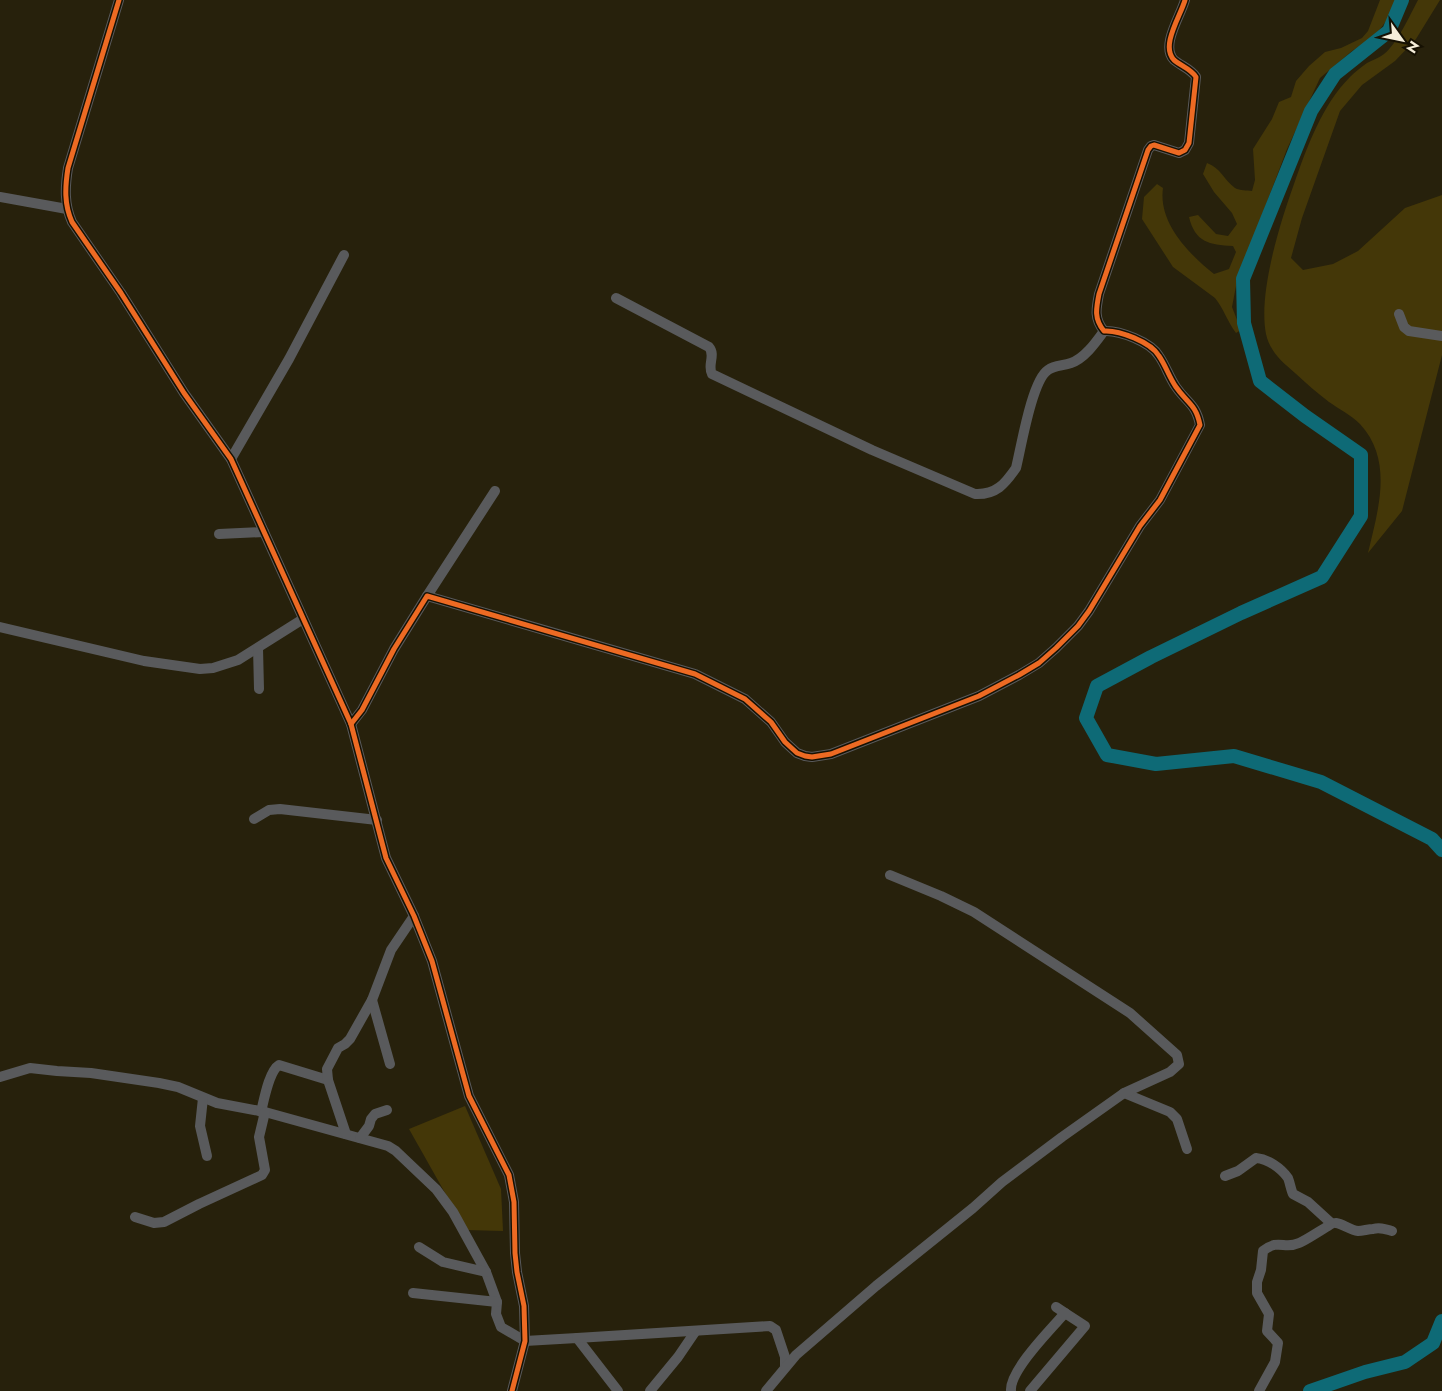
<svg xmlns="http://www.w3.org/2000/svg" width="1442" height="1391" viewBox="0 0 1442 1391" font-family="Jost,sans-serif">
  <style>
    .green { fill: #443708 }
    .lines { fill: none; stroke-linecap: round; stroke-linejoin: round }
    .river { stroke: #0e6a76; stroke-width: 14 }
    .minor { stroke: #595a5c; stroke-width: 10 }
    .cycleway-casing { stroke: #161103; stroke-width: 8 }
    .cycleway { stroke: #ed6a23; stroke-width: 5 }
  </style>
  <rect width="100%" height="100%" fill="#27210c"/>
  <!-- green -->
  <g class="green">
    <path d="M1380,0H1396L1390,16L1374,37L1352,51L1320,78L1287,149L1237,281L1232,307L1241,330L1236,333C1227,321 1224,309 1215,298L1173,267L1142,219L1144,197L1157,184L1163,188C1158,223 1189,254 1214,274L1229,269L1236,252L1233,246C1209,245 1195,242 1189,217L1198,215L1216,234L1228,236L1237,224L1232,213L1214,192L1203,174L1207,163C1221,168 1224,180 1235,188C1240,191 1247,190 1252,191L1255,180L1253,149L1272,119L1279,102L1291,97L1296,81L1309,66L1325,52L1341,48L1362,38L1368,31Z"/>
    <path d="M1418,0H1440L1416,39L1395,61L1362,85L1340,111L1302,218L1291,258L1303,270L1333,264L1358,251L1405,208L1442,195V355L1402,511L1368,553C1378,510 1394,461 1360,424C1351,415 1339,409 1329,402C1317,393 1306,383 1295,373C1282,362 1270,352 1266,334C1258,293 1280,223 1294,184C1307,147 1322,105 1350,77C1355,72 1361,67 1367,63C1372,60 1379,58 1384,54C1397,44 1410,15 1418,0Z"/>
    <path d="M465,1106L501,1189L503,1231L466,1230L409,1129Z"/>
  </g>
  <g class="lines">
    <!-- river -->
    <g class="river">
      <path d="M1402,0L1389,31L1335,74L1311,111L1243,279L1244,323L1260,381L1305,416L1361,455V516L1322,577L1241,613L1151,657L1097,686L1086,718L1107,755L1156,764L1234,756L1321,782L1432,839L1442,850"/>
      <path d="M1310,1391L1365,1372L1405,1362L1433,1343L1442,1321"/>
    </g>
    <!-- minor -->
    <g class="minor">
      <path d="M119,0L68,168C65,187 64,204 72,222L121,293L184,393L231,459L351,724L386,858L414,916L432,961L469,1096L509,1175L514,1202L515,1253L517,1272L524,1306L525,1341L512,1391"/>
      <path d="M0,197L67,209"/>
      <path d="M616,298L709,347C716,355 707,365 712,374L872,450L975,494C996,495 1005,484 1016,468C1021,448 1032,380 1048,370C1055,365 1063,366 1071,363C1085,358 1096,342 1104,331"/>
      <path d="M1399,314L1404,327L1409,331L1442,336"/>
      <path d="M231,459L289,359L344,255"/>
      <path d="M219,534L264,532"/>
      <path d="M427,596L495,491"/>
      <path d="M0,627L144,661L200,669L213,668L238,660L303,619"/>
      <path d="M258,648L259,689"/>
      <path d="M351,724L362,710L394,649L427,596L695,674L745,699L771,722L785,742L797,753L805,756L812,757L831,754L979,696L1019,675L1039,663L1056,648L1078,626L1089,611L1140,526L1160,500L1200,425C1196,404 1187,403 1176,387C1169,377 1166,366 1159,356C1151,342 1119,330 1104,331C1094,319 1096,309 1099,294L1148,150L1151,146L1154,145L1179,153L1185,150L1189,143L1196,77C1191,69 1181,66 1174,60C1160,46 1181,15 1185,0"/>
      <path d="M254,819L269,810L280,809L377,820"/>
      <path d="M372,1000L390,1064"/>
      <path d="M0,1077L30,1068L57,1071L91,1073L159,1083L178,1087L217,1103L265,1112L388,1146L396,1151L436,1189L453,1212L486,1272L497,1302L496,1314L501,1327L525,1341L577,1338L618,1391"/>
      <path d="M1124,1093L1170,1112L1177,1119L1187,1149"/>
      <path d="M203,1098L200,1126L207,1156"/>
      <path d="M261,1112C264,1100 269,1071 279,1065L328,1080"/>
      <path d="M346,1134L328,1080L327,1069L338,1048L345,1044L350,1039L372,1000L391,950L414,916"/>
      <path d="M360,1138L369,1126L371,1119L375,1114L387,1110"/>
      <path d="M1225,1176L1238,1171L1256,1158C1268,1159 1281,1168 1288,1178C1290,1183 1291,1190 1293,1194L1308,1202L1331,1223"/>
      <path d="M135,1217L154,1223L164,1222L199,1204L262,1175L265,1170L259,1137L265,1112"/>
      <path d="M419,1247L443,1262L486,1272"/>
      <path d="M413,1293L497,1302"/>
      <path d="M1056,1307L1065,1313"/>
      <path d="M577,1338L770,1326L776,1330L785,1357V1366"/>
      <path d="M650,1391L678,1357L695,1332"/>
      <path d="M766,1391L796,1355L876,1286L973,1208L1002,1182L1062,1137L1124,1093L1170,1072L1179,1064L1177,1055L1130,1013L974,912L941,896L890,875"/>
      <path d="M1011,1391C1009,1371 1051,1329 1065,1313L1085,1326L1030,1391"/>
      <path d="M1259,1391L1275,1362L1278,1343L1267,1331L1269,1314L1257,1293V1282L1261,1270L1263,1251C1279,1238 1284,1250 1299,1243C1306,1241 1332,1222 1336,1223C1343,1224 1350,1230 1358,1231C1363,1231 1368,1229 1373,1229C1380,1227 1385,1229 1392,1231"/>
    </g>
    <defs>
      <g id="cycleway">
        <path d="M119,0L68,168C65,187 64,204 72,222L121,293L184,393L231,459L351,724L386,858L414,916L432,961L469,1096L509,1175L514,1202L515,1253L517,1272L524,1306L525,1341L512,1391"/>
        <path d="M351,724L362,710L394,649L427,596L695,674L745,699L771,722L785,742L797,753L805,756L812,757L831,754L979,696L1019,675L1039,663L1056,648L1078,626L1089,611L1140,526L1160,500L1200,425C1196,404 1187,403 1176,387C1169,377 1166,366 1159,356C1151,342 1119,330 1104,331C1094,319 1096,309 1099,294L1148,150L1151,146L1154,145L1179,153L1185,150L1189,143L1196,77C1191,69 1181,66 1174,60C1160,46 1181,15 1185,0"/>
      </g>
    </defs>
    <!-- cycleway casing -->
    <use href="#cycleway" class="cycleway-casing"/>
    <!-- cycleway -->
    <use href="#cycleway" class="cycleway"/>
  </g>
  <!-- north arrow -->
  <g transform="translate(1402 40) rotate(123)" stroke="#161103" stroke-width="4" paint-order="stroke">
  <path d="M0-4L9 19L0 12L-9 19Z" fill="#f5eeda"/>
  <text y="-8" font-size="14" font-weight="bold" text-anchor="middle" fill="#f5eeda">N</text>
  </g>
</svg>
